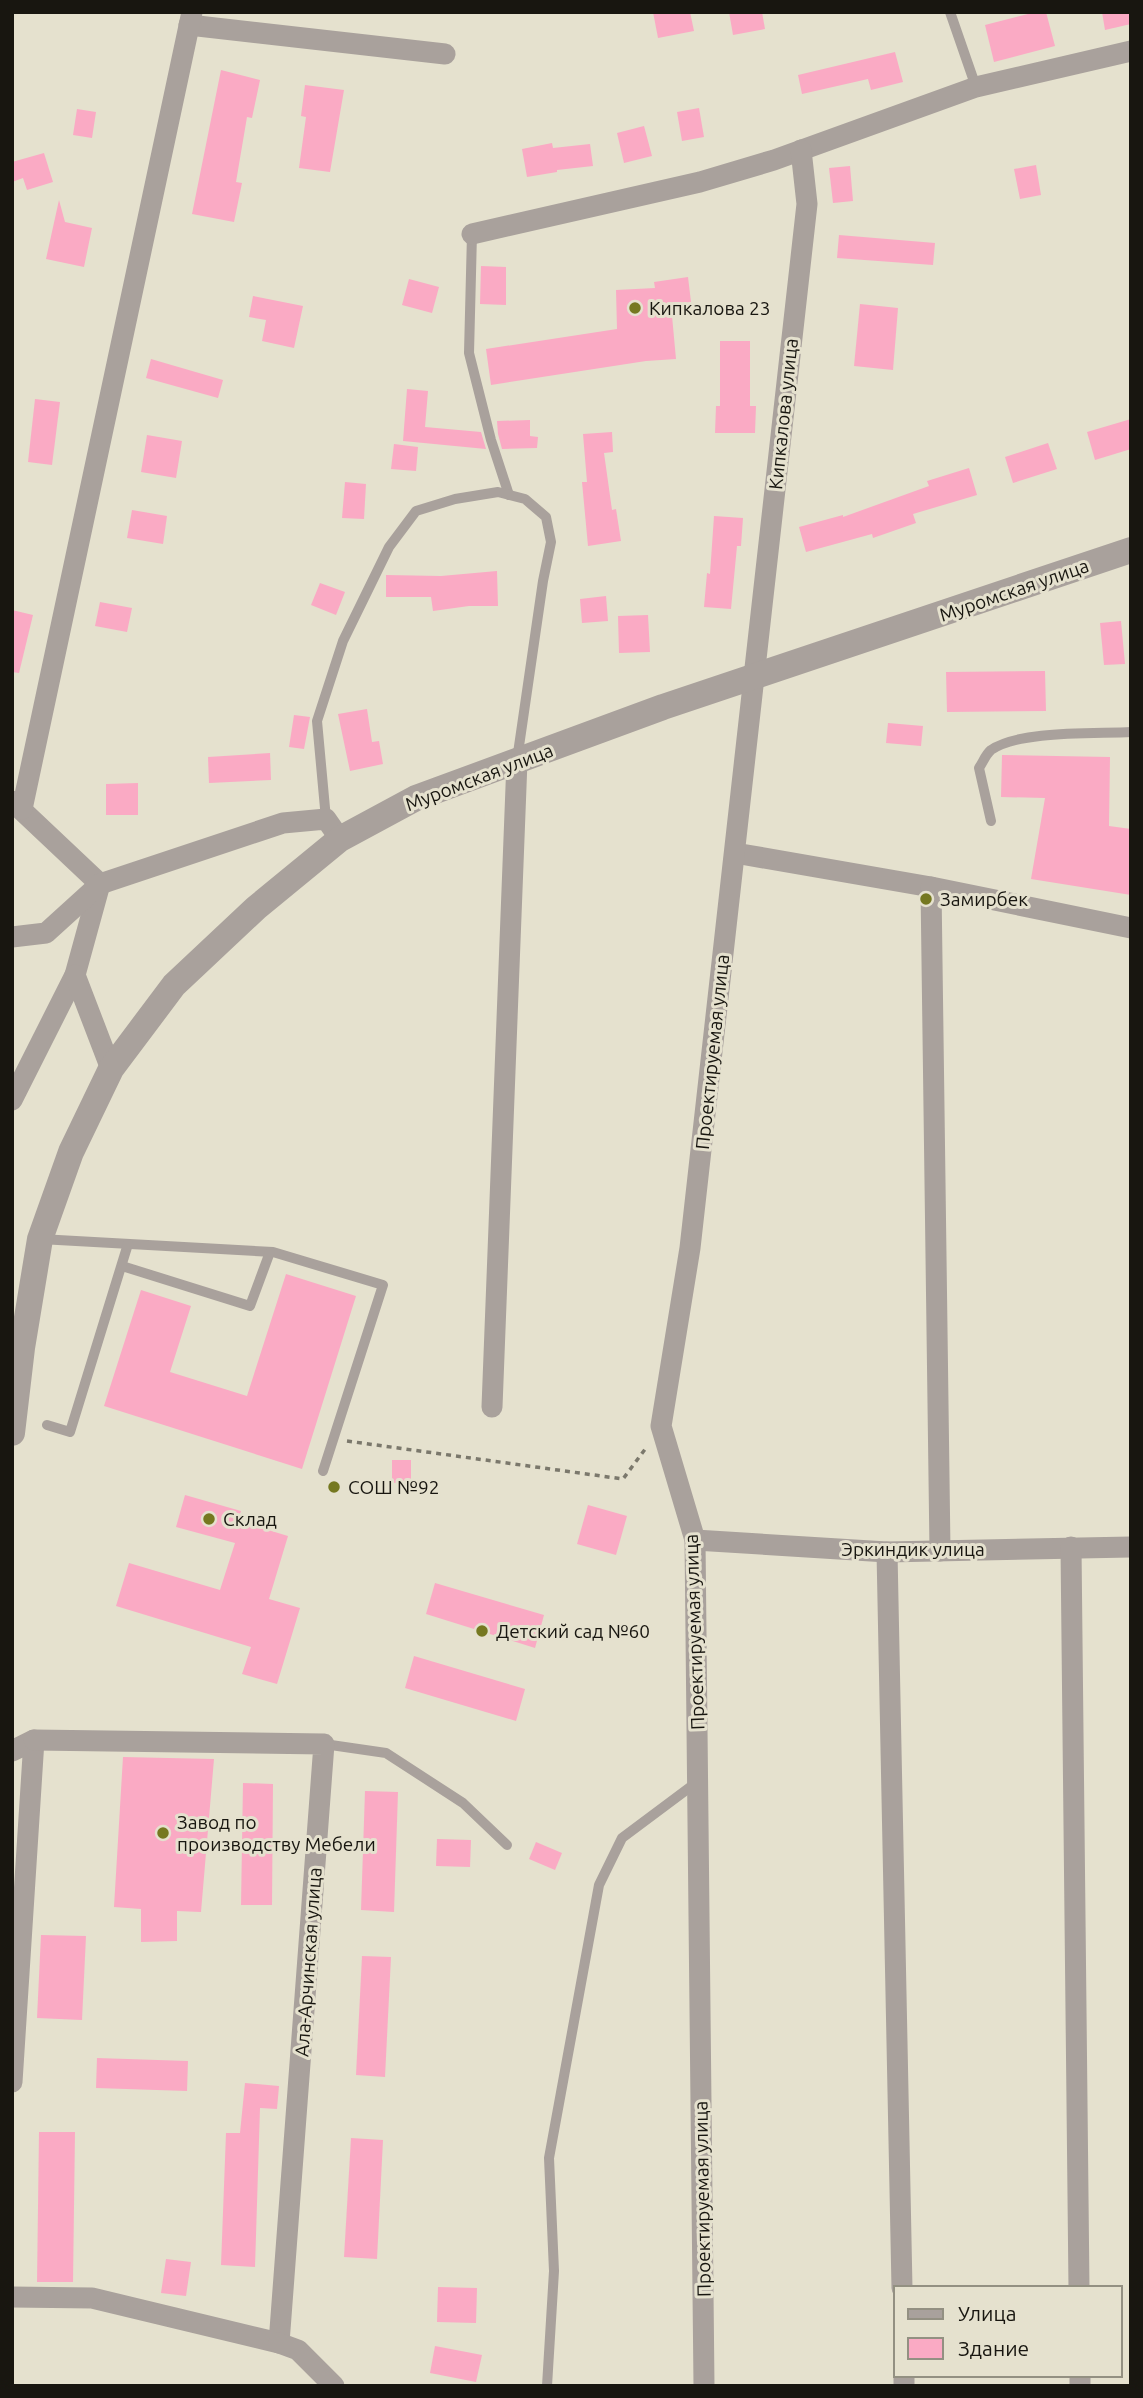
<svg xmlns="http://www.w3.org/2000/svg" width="1143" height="2398" viewBox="0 0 1143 2398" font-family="Ubuntu,sans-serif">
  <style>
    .building { fill: #faaac4 }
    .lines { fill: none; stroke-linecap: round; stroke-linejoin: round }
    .path { stroke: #7b786c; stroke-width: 3.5; stroke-dasharray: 5 5; stroke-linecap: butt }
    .service { stroke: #a9a19c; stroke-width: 10 }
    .minor { stroke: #a9a19c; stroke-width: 21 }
    .tertiary { stroke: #a9a19c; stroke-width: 26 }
    .poi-dot { fill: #757820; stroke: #e5e1ce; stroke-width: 2.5 }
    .labels { text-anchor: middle; stroke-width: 6; stroke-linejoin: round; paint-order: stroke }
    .poi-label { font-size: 19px; fill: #181610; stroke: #e5e1ce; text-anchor: start }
    .street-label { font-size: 19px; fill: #181610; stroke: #e5e1ce }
  </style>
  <rect width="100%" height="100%" fill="#e5e1ce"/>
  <!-- building -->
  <g class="building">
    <path d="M653,12H690L694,31L658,38Z"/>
    <path d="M729,12H762L765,29L733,35Z"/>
    <path d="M1036,12H1046L1055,46L994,62L985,25Z"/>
    <path d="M1102,12H1131V24L1105,30Z"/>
    <path d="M895,52L903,82L871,90L868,79L802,94L798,75Z"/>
    <path d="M221,70L260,80L252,118L247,117L236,182L242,183L234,222L192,214Z"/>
    <path d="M305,85L344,90L330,172L299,168L306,117L301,116Z"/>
    <path d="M699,108L704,137L682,141L677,112Z"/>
    <path d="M77,109L96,112L92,138L73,135Z"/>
    <path d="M644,126L652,156L624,163L617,133Z"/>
    <path d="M552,143L553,148L590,144L593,166L557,170V172L527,177L522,149Z"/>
    <path d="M44,153L53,182L27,190L23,178L12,182V162Z"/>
    <path d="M1036,165L1041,195L1020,199L1014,169Z"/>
    <path d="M850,166L853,201L833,203L829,168Z"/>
    <path d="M59,200L65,222L92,228L84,267L46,259Z"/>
    <path d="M839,235L935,243L933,265L837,258Z"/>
    <path d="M481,266L506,267V305L480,304Z"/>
    <path d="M688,277L691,302L671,305L676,359L646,361L491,385L486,349L617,329L616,290L655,288L654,282Z"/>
    <path d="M409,279L439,287L432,313L402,305Z"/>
    <path d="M253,296L303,306L294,348L262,341L266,320L249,317Z"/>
    <path d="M860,304L898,308L893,370L854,366Z"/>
    <path d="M720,341H750V406H756L755,433H715L716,406H720Z"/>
    <path d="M151,359L223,380L218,398L146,378Z"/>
    <path d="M407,389L428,391L425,427L481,432L486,449L403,441Z"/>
    <path d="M35,399L60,402L52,465L28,462Z"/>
    <path d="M1131,419V449L1095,460L1087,432Z"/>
    <path d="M530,420V436L538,437L537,448L502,449L498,434L497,421Z"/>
    <path d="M612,432L613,452L604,453L612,510L616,509L621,541L588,546L582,482H587L583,434Z"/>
    <path d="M147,435L182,441L176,478L141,472Z"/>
    <path d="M1048,443L1057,469L1013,483L1005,457Z"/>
    <path d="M394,444L418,447L416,471L391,469Z"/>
    <path d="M969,468L977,495L913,514L916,523L873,538L872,534L806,552L799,527L843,515V517L929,486L927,481Z"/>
    <path d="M345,482L366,484L364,519L342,518Z"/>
    <path d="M132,510L167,516L163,544L127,538Z"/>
    <path d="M714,516L743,518L741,546H737L731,609L704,607L707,573L710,574Z"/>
    <path d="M497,571L498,606H469L433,611L431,597H386V575L441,576Z"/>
    <path d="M320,583L345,592L336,615L311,605Z"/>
    <path d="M606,596L608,621L582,623L580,599Z"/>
    <path d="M100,602L132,608L127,632L95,626Z"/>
    <path d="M12,610L33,615L19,673L12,672Z"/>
    <path d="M648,615L650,652L619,653L618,616Z"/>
    <path d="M1121,621L1125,664L1104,665L1100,623Z"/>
    <path d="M1045,671L1046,711L947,712L946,672Z"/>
    <path d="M367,709L372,742L379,741L383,764L350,771L338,714Z"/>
    <path d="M294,715L310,717L304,749L289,747Z"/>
    <path d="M888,723L923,726L921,746L886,743Z"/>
    <path d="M270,753L271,780L209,783L208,757Z"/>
    <path d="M1002,755L1110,757L1109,826L1131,829V895L1031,879L1045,798L1001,797Z"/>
    <path d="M138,783V815H106V784Z"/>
    <path d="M286,1274L356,1296L302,1469L104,1406L141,1290L191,1306L170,1372L247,1396Z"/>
    <path d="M392,1460H411V1482L392,1483Z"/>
    <path d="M185,1495L241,1511L238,1521L288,1536L269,1599L300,1608L277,1684L242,1674L251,1647L116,1606L129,1563L220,1590L235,1543L176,1527Z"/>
    <path d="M588,1505L627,1516L616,1555L577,1544Z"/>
    <path d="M435,1583L544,1615L535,1648L426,1614Z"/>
    <path d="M414,1656L525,1689L516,1721L405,1688Z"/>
    <path d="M123,1757L214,1759L201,1912L177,1911V1941L141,1942V1909L114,1907Z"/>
    <path d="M243,1783L273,1784L272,1905H241Z"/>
    <path d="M365,1791L398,1792L394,1912L361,1910Z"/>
    <path d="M437,1839L471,1840L470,1867L436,1866Z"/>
    <path d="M536,1842L562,1853L555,1870L529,1859Z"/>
    <path d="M41,1935L86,1936L82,2020L37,2018Z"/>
    <path d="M362,1956L391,1957L385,2077L356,2075Z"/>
    <path d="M97,2058L188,2061L187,2091L96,2088Z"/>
    <path d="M245,2083L279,2086L277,2109L260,2108L255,2267L221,2265L226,2133H240Z"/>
    <path d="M39,2132H75L73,2282H37Z"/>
    <path d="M351,2138L383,2140L377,2259L344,2257Z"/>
    <path d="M166,2259L191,2262L186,2296L161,2293Z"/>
    <path d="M438,2287L477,2288L476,2323L437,2322Z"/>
    <path d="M435,2346L482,2355L476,2382L430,2373Z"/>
  </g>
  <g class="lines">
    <!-- path -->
    <path class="path" d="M347,1441L623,1479L646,1448"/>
    <!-- service -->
    <g class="service">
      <path d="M950,12L976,87"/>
      <path d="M472,234L469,353L491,440L509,495"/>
      <path d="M326,819L317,721L343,641L389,547L416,511L455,499L498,492L525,499L546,517L551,542L543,581L517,760"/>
      <path d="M991,821L979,768C983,762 986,754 991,750C1020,730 1095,734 1131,732"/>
      <path d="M40,1239L273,1252L383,1285L323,1471"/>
      <path d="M122,1266L250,1306L270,1252"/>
      <path d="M47,1425L70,1432L128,1244"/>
      <path d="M324,1744L386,1753L463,1803L507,1845"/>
      <path d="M547,2386L554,2271L549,2158L599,1885L622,1838L697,1782"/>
    </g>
    <!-- minor -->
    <g class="minor">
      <path d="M189,25L445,54"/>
      <path d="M472,234L700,182L774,160L976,87L1131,51"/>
      <path d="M12,801L100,884L75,975L12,1100"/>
      <path d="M22,809L192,12"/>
      <path d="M735,853L931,887L1131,928"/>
      <path d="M931,887L940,1551"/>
      <path d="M12,937L46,933L100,884L283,823L326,819L340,839"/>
      <path d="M75,975L111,1069"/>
      <path d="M492,1407L517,761"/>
      <path d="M695,1540L887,1552L1131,1547"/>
      <path d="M1071,1547L1079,2288"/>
      <path d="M887,1552L902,2288"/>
      <path d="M12,1751L34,1740L12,2082"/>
      <path d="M12,2297L92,2298L279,2343L324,1744L34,1740"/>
      <path d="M279,2343L298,2350L334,2386"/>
      <path d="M904,2375V2386"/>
      <path d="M1080,2375V2386"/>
      <path d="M704,2386L695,1540L661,1426L690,1248L807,204L801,150"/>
    </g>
    <!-- tertiary -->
    <path class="tertiary" d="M12,1433L22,1348L40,1239L71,1152L111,1069L174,985L256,908L340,839L416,798L663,707L1131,550"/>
  </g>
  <!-- markers -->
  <g class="poi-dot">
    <circle cx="635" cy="308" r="7"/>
    <circle cx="926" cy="899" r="7"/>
    <circle cx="334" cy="1487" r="7"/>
    <circle cx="209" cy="1519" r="7"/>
    <circle cx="482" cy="1631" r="7"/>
    <circle cx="163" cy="1833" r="7"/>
  </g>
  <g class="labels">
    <!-- poi labels -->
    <g class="poi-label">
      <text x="649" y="315">Кипкалова 23</text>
      <text x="940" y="906">Замирбек</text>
      <text x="348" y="1494">СОШ №92</text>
      <text x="223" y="1526">Склад</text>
      <text x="496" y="1638">Детский сад №60</text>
      <text x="177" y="1829">Завод по<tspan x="177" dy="22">производству Мебели</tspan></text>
    </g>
    <!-- street labels -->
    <g class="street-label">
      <text transform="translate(783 414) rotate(-84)" y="7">Кипкалова улица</text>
      <text transform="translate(1014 590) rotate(-19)" y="7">Муромская улица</text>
      <text transform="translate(479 777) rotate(-21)" y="7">Муромская улица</text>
      <text transform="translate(712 1052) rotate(-84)" y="7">Проектируемая улица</text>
      <text x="913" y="1556">Эркиндик улица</text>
      <text transform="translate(694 1632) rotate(-92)" y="7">Проектируемая улица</text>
      <text transform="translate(308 1962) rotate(-86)" y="7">Ала-Арчинская улица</text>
      <text transform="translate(702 2199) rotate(-91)" y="7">Проектируемая улица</text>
    </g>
  </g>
  <!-- border -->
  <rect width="1143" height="2398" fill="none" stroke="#181610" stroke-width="28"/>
  <!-- legend -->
  <rect x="894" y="2286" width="228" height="91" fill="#e5e1ce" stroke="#939082" stroke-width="2"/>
  <rect x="908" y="2309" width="35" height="10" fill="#a9a19c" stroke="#939082" stroke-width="2"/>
  <text x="958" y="2321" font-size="21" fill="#181610">Улица</text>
  <rect x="908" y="2338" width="35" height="21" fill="#faaac4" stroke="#939082" stroke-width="2"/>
  <text x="958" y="2356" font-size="21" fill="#181610">Здание</text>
</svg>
